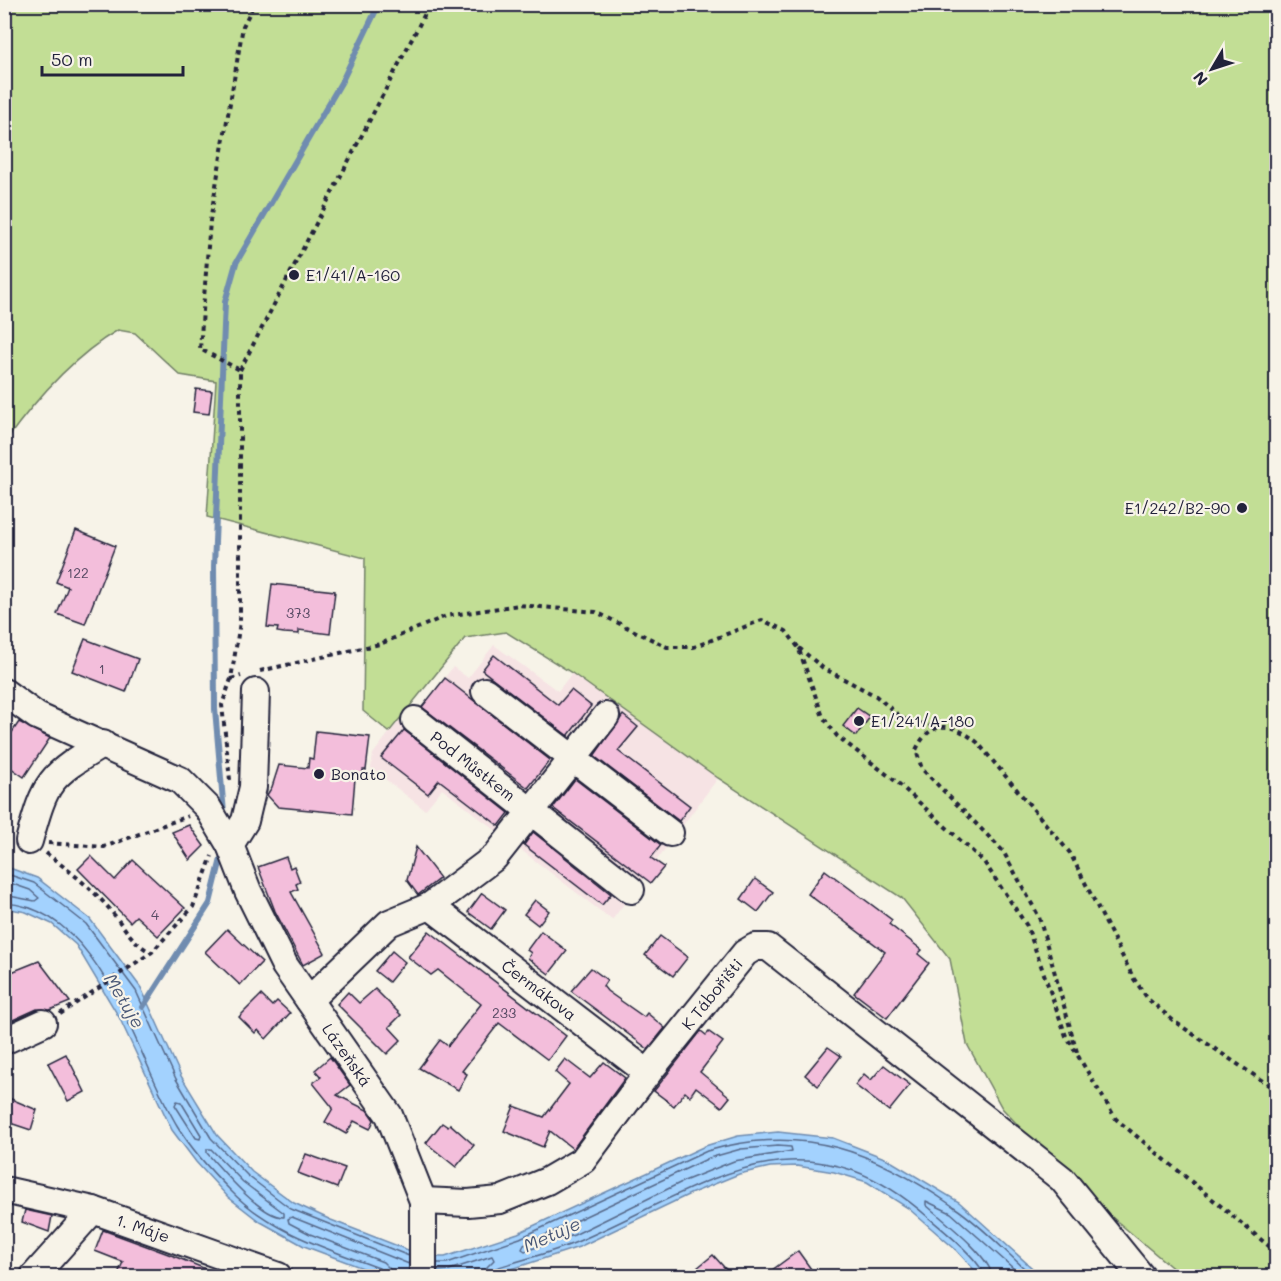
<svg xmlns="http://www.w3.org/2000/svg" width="1281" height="1281" viewBox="0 0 1281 1281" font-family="Mali,sans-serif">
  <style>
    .built { fill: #f6e3e4 }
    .green { fill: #c2de95; stroke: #728068; stroke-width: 1.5 }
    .water { fill: #a3d2fe; stroke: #6f8cb0; stroke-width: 1.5 }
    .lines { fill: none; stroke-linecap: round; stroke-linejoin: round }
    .shore { stroke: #566889; stroke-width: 1.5 }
    .stream { stroke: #6f8cb0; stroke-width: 6 }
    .building { fill: #f3bedb; stroke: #22223b; stroke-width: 1.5 }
    .minor-casing { stroke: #22223b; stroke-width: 30 }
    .path { stroke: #22223b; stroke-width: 4; stroke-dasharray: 4.5 4.5; stroke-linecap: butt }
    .minor { stroke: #f7f3e8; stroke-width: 26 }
    .poi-dot { fill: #22223b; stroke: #f7f3e8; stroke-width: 2 }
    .labels { text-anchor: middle; stroke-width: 4.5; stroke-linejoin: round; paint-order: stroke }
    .number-label { font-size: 14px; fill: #564963 }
    .poi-label { font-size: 16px; fill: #22223b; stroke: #f7f3e8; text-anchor: start }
    .street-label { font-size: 16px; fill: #22223b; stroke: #f7f3e8 }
    .water-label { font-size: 18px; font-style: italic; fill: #495776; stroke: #f7f3e8 }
  </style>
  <rect width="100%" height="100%" fill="#f7f3e8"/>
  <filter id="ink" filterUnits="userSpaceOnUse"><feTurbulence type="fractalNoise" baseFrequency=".0167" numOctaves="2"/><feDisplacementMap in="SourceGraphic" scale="12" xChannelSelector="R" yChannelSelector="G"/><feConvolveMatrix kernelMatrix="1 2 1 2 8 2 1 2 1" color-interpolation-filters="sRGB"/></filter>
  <g filter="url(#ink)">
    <!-- built -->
    <path class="built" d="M494,645L558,691L572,673L718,778L612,920L442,789L425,810L371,768L373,754L406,711L422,707L453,667L468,678Z"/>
    <!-- green -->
    <path class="green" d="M5,5H1276V1276H1182L1075,1186L1002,1108L967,1044L950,959L902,898L718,778L572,673L506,632L465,638L389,732L363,711L365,558L207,517L216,381L180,375L135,333L118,330C72,357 35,400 5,442Z"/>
    <!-- water -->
    <path class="water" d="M4,866L37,878L90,919L141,988L181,1076L217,1135L252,1172L294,1203L331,1220L426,1257H445L518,1233L705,1146L738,1136L778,1132L833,1138L887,1159L959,1202L1041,1276H980L955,1249L908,1208L867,1182L834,1172L797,1166L770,1167L739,1174L690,1194L579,1247L490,1276H384L304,1246L259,1221L228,1197L196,1162L172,1130L119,1017L76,945L52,924L26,912L5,908Z"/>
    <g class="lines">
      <!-- shore -->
      <g class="shore">
        <path d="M4,873L34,883L86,924L136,991L176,1079L211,1138L248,1176L291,1209L409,1256"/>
        <path d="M4,881L30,890L39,898L35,901L4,895"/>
        <path d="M4,903C103,908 135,1057 178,1127C192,1150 211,1171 230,1190C269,1231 327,1249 379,1268L383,1276"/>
        <path d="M177,1101L181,1102L201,1135L200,1139L196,1138L175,1105Z"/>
        <path d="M778,1146L791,1147L792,1151L734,1161L684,1181L574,1235L525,1251L522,1249L524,1245L709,1158L741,1149Z"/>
        <path d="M207,1149H211L243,1182L284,1213V1217C262,1218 222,1170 207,1153Z"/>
        <path d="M437,1263H447L520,1238L707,1151C804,1123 874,1151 954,1207C983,1226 1007,1254 1033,1276"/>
        <path d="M437,1271L449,1270L492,1256L494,1260L487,1267L485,1276"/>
        <path d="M391,1276L389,1268L383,1262L310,1234L289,1223L288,1219L292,1217L409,1264"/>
        <path d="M492,1276L496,1268C523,1259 552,1253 579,1241C706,1186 800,1104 929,1218C942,1229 982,1261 984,1276"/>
        <path d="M992,1276C990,1256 942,1219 926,1205V1201L951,1213L1022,1276"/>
      </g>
      <!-- stream -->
      <g class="stream">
        <path d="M224,813L215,709L214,566L225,302L236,263L342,81L379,4"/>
        <path d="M143,1007L210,903L222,855"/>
      </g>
    </g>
    <!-- building -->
    <g class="building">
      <path d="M196,389L212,391L209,414L193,412Z"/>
      <path d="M76,530L115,546L85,624L57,614L68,587L56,582Z"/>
      <path d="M272,584L335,591L330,634L299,630V634L284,633L277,632L278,628L267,627Z"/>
      <path d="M85,639L138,659L126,692L72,671Z"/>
      <path d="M494,655L558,705L571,690L591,706L568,736L482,670Z"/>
      <path d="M445,678L550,760L528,788L422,707Z"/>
      <path d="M857,708L870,717L856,736L843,726Z"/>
      <path d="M623,715L638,727L618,751L690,806L679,821L594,756Z"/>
      <path d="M19,722L50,738L24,777L4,763V744Z"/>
      <path d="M404,730L509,813L499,826L439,780L428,794L381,758Z"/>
      <path d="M316,731L370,737L366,770H363L362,778H355L352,814L278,807L267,795L272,787L279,765L308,768L309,758L313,759Z"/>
      <path d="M575,779L661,845L651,858L664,867L651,883L553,808Z"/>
      <path d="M189,825L204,846L190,860L172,832Z"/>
      <path d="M533,832L611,894L602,905L524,845Z"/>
      <path d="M416,847L440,878L418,895L407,880Z"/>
      <path d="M91,856L115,880L133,860L185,908L158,936L136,916L130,922L78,869Z"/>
      <path d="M286,857L290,868L294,866L300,882L296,884L298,889L291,892L325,953L303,965L275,911L258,867Z"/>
      <path d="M825,870L892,920L889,924L922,950L918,954L929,963L887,1018L854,993L885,952L808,894Z"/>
      <path d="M755,879L773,892L758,912L741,899Z"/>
      <path d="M482,893L505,910L491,929L468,912Z"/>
      <path d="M535,900L549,911L538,925L524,914Z"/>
      <path d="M227,929L262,962L240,985L205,952Z"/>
      <path d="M429,931L566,1036L548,1060L499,1023L462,1071L467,1074L458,1090L419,1068L440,1040L448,1046L481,1004L438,970L431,975L408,957Z"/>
      <path d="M541,931L567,951L549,974L528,958L531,953L527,950Z"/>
      <path d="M660,936L688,957L673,976L645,955Z"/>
      <path d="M392,951L405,962L389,982L375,971Z"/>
      <path d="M39,961L70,1002L50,1010L37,1009L4,1024V975Z"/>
      <path d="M591,968L607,980L603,986L607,991L644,1017L647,1013L665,1028L648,1049L571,991Z"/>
      <path d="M375,989L401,1015L389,1027L401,1040L387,1054L337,1004L348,992L359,1003Z"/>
      <path d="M261,995L272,1006L277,1001L290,1013L266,1039L258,1030L255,1033L239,1017Z"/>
      <path d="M701,1031L706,1035L709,1032L723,1042L700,1072L730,1097L722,1107L696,1087L690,1096L685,1092L674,1106L654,1091Z"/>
      <path d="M828,1047L841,1056L818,1086L805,1075Z"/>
      <path d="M66,1054L85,1092L68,1101L48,1063Z"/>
      <path d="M330,1057L350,1085L337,1095L367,1110L374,1120L370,1129L354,1121L346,1134L325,1122L333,1108L313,1083L321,1077L315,1070Z"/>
      <path d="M565,1059L590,1078L604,1062L625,1078L573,1149L550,1131L543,1147L504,1131L514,1106L544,1117L569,1084L555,1072Z"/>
      <path d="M884,1065L910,1085L889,1111L855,1085L864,1074L871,1080Z"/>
      <path d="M4,1096L37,1110L31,1130L4,1121Z"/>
      <path d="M442,1123L448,1127L450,1124L474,1145L456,1167L426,1143Z"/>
      <path d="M306,1154L345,1168L337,1188L298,1173Z"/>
      <path d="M25,1210L52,1216L49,1232L22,1222Z"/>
      <path d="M103,1230L171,1255L223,1276H117L123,1262L95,1251Z"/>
      <path d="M798,1251L816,1276H764Z"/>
      <path d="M713,1255L732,1276H704L697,1268Z"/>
    </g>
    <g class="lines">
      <defs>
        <g id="minor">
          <path d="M485,691L670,833"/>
          <path d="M4,692L37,716L180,780L208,808L230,845L248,891L285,966L389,1115L423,1201V1276"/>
          <path d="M415,720L631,890"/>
          <path d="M29,841C46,780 48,777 103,744"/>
          <path d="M230,845L245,821L253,787L256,692"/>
          <path d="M430,906L648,1073"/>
          <path d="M309,1000L389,923L430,906L495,857L606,716"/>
          <path d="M4,1041L43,1023"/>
          <path d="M4,1190L93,1210L278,1276"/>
          <path d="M423,1201L468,1203L500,1200L547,1181L583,1160L648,1073L745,953L755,947H768L1062,1179L1141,1276"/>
          <path d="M34,1276L93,1210"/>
        </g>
      </defs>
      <!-- minor casing -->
      <use href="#minor" class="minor-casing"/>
      <!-- path -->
      <g class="path">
        <path d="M240,370L430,4"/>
        <path d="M799,648L823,668L876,696L903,719L935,727"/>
        <path d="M260,671L380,644L446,616L519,605L596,612L667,647H694L762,620L786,631L798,647L823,717L837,736L898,783L984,862L1027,926L1066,1036L1116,1119L1276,1252"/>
        <path d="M231,679L241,676"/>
        <path d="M230,780L222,705L231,679L240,622V370L200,349L210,221L243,26L254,4"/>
        <path d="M48,843L104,847L188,816"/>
        <path d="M46,853C67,869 88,885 106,905C120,920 132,944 151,952"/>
        <path d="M60,1014L152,952L193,907L212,856"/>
        <path d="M1077,1052L1039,917L1003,851L922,769L916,750C931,718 953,723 977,742L1070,853L1134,979L1148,999L1175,1022L1276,1090"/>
      </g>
      <!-- minor -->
      <use href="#minor" class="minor"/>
    </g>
  </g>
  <!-- markers -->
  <g class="poi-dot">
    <circle cx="294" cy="275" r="6"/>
    <circle cx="1242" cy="508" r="6"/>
    <circle cx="859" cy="721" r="6"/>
    <circle cx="319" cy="774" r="6"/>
  </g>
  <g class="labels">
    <!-- number labels -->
    <g class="number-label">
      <text x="78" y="578">122</text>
      <text x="298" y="618">373</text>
      <text x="102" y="674">1</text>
      <text x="155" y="920">4</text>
      <text x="504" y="1018">233</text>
    </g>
    <!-- poi labels -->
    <g class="poi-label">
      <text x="306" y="281">E1/41/A-160</text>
      <text x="1230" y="514" text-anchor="end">E1/242/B2-90</text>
      <text x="871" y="727">E1/241/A-180</text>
      <text x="331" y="780">Bonato</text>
    </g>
    <!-- street labels -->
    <g class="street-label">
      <text transform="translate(473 766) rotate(38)" y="6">Pod Můstkem</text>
      <text transform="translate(539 990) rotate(37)" y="6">Čermákova</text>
      <text transform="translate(712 994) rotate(-51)" y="6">K Tábořišti</text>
      <text transform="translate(347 1055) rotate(55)" y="6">Lázeňská</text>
      <text transform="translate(143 1228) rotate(19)" y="6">1. Máje</text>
    </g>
    <!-- water labels -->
    <g class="water-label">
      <text transform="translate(124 1001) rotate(59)" y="6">Metuje</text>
      <text transform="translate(552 1235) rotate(-24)" y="6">Metuje</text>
    </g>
  </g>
  <!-- margin -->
  <rect width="1281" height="1281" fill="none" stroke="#f7f3e8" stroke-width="24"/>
  <rect x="12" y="12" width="1257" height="1257" fill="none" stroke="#22223b" stroke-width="2" filter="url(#ink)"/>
  <!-- north arrow -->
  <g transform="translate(1212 69) rotate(231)" stroke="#f7f3e8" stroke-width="4.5" paint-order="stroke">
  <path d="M0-4.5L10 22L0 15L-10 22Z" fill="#22223b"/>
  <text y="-9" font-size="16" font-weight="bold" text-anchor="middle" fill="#22223b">N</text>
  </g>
  <!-- scale -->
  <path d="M42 66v9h141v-9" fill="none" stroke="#22223b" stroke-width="3"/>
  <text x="51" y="66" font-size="18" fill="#22223b" stroke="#f7f3e8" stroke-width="4.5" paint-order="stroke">50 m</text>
</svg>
